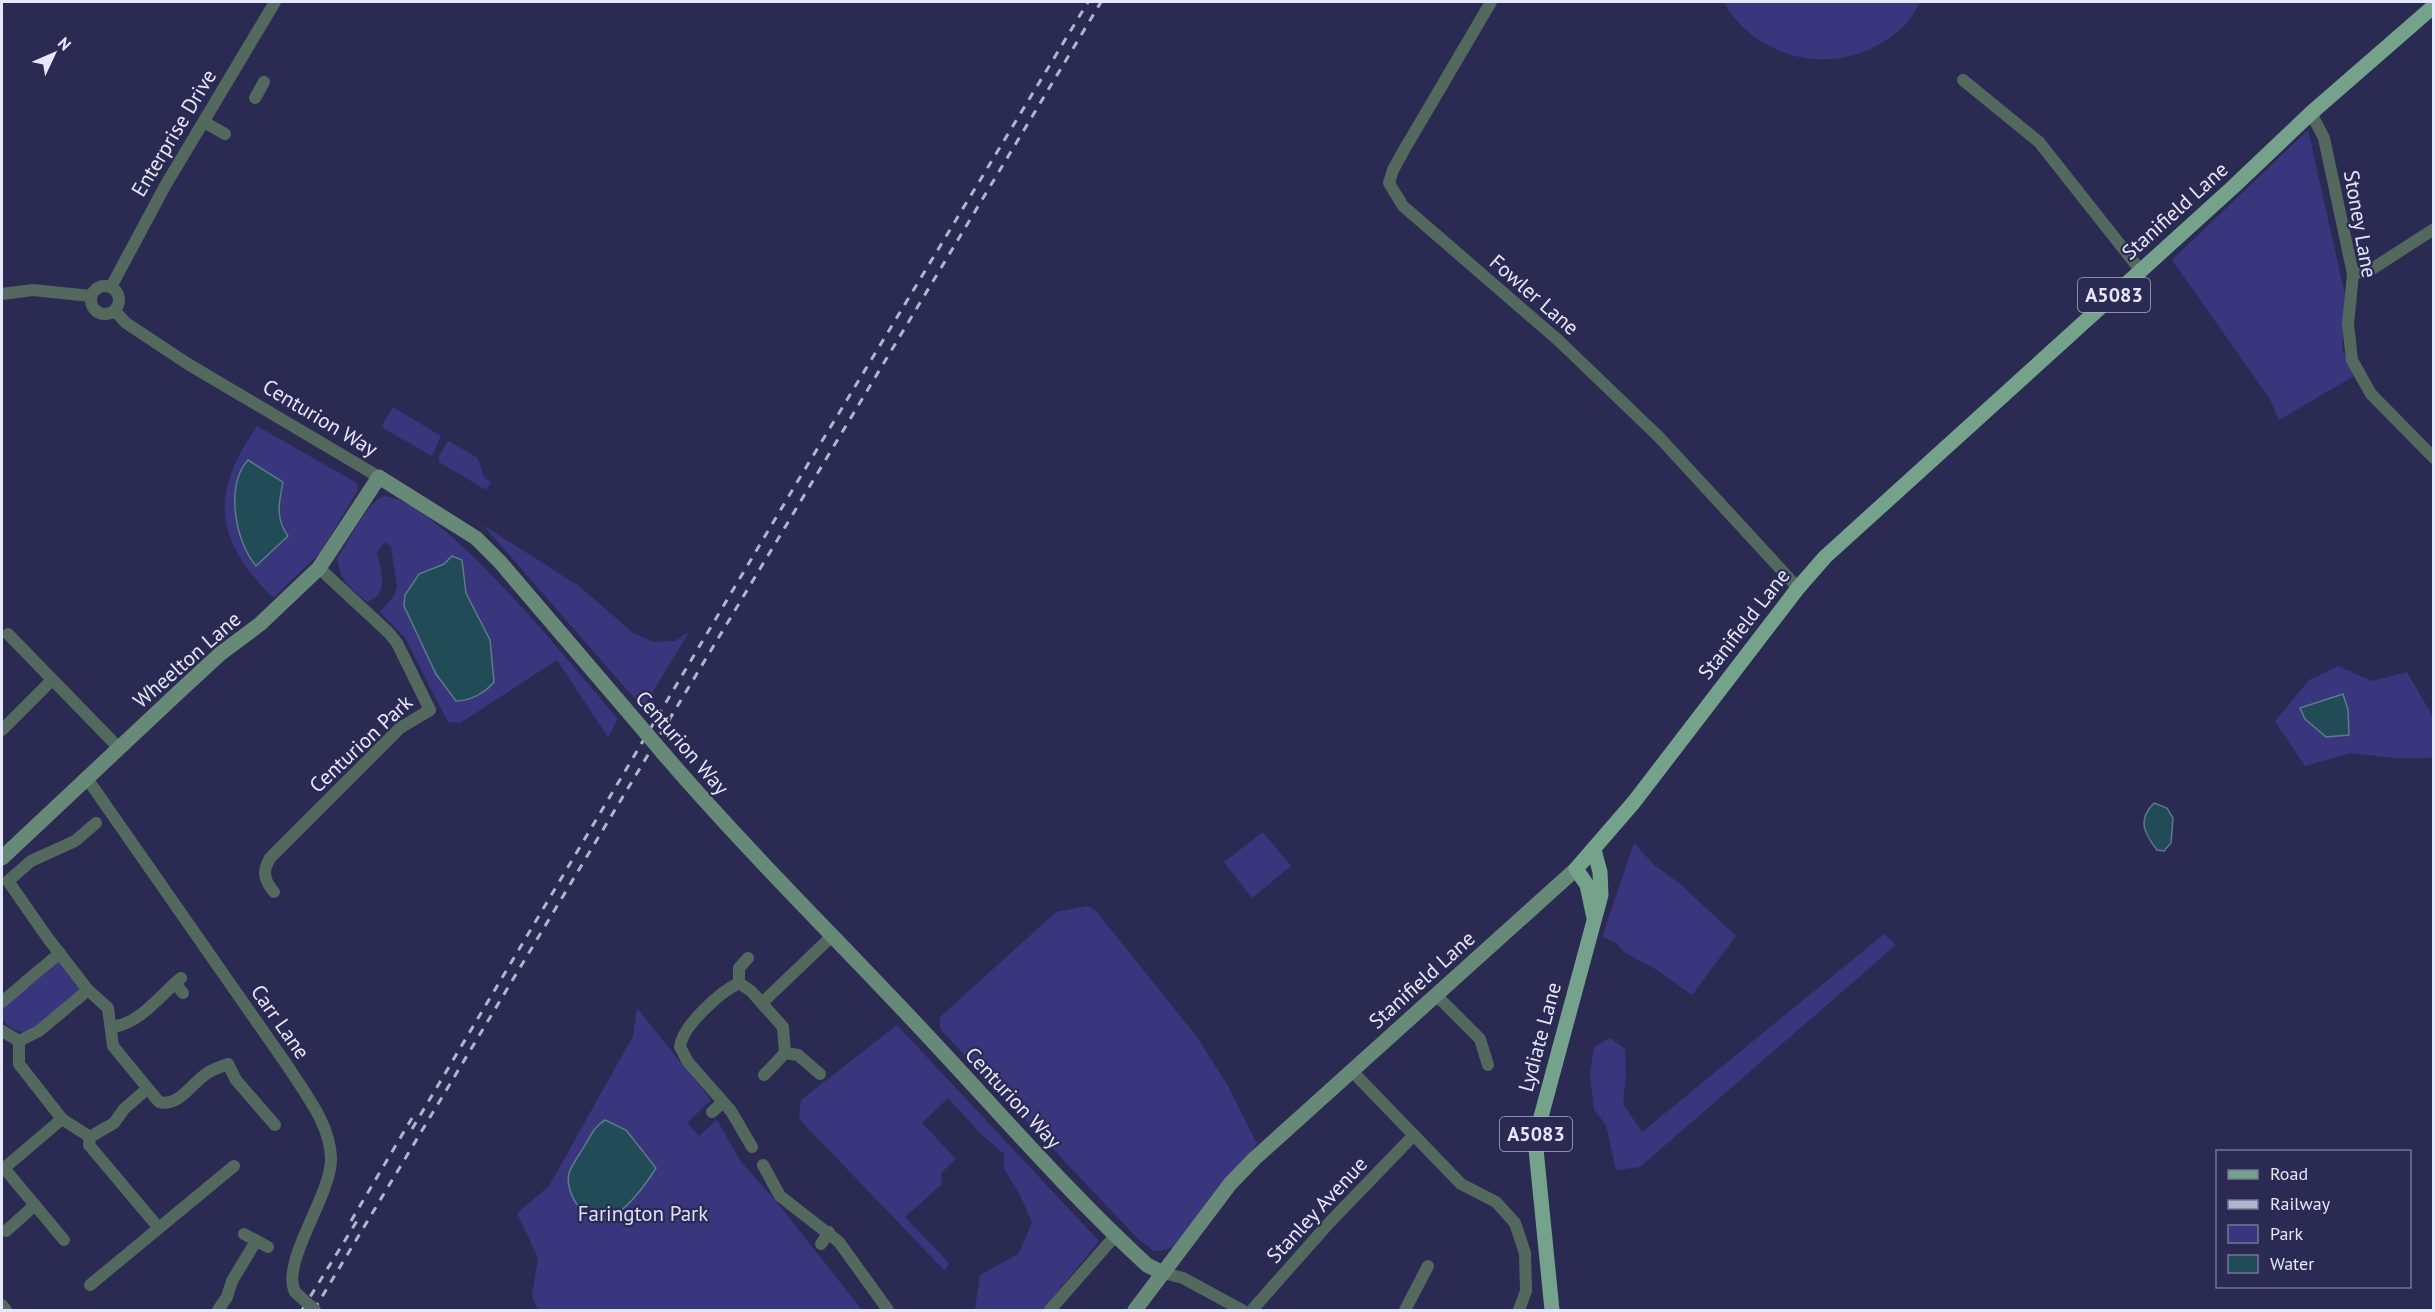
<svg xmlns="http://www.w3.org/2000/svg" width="2435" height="1312" viewBox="0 0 2435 1312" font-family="'PT Sans',sans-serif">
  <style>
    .green { fill: #39367e }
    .water { fill: #224b58; stroke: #5c7a89; stroke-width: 1.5 }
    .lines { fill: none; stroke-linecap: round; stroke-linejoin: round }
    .street { stroke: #54695e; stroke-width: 12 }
    .secondary { stroke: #678977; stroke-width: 15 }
    .primary { stroke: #75a28a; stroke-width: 15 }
    .rail { stroke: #b2b3cd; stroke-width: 3; stroke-dasharray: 8 8; stroke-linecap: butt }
    .street-bridge { stroke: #54695e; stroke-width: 12 }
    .secondary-bridge { stroke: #678977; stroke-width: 15 }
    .labels { text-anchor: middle; stroke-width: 4.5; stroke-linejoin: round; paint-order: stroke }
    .shield { fill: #2a2a52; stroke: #adaec9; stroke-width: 1.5 }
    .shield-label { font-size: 20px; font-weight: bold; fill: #e5e7fc }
    .street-label { font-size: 21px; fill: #e5e7fc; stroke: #2a2a52 }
    .park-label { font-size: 21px; fill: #dde0f7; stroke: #2a2a52 }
  </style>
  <rect width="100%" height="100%" fill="#2a2a52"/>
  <!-- green -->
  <g class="green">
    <path d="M1723,2H1921C1915,10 1910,21 1902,28C1845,79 1762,66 1723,2Z"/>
    <path d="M2308,130L2345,295L2342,350L2359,373L2279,420L2270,399L2172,260Z"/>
    <path d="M393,407L441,436L432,456L383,428L382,425Z"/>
    <path d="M257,426L357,483L358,490L320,553L274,597L270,595C213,536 211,493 257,426Z"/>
    <path d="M448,441L478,458L484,478L491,482L486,490L439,462V456Z"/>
    <path d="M385,496C445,504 574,669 618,719L608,737L557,660L460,723L448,722L405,638L380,612L394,596L397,587L391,547L385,542L377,552C381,572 390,594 367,602C350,587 340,581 337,558C349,542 368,499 385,496Z"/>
    <path d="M483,525L579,586L632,632L653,642L675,641L689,632L643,708Z"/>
    <path d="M2338,666L2372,681L2407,672L2433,717V755L2431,758H2393L2351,753L2305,766L2275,721L2309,680Z"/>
    <path d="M1263,832L1291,866L1252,898L1224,862Z"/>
    <path d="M1634,843L1654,865L1679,883L1736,936L1692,995L1657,970L1624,952L1615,942L1602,937Z"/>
    <path d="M1088,906L1096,911L1197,1037L1228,1086L1257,1144L1179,1242C1171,1249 1165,1251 1154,1251L1137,1238L940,1029V1017L1056,912Z"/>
    <path d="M1884,934L1896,945L1640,1167L1616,1170L1606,1125L1594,1110L1590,1075L1594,1047L1610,1038L1625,1049L1626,1075L1623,1104L1642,1132Z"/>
    <path d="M60,957L85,989L33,1031C19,1034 10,1029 2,1019V1008Z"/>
    <path d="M637,1008L711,1100L687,1123L699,1136L717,1120L741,1162L780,1206L862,1310H538L532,1296L538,1258L517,1213L549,1186L633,1036Z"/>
    <path d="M897,1025L1099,1241L1043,1310H975L980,1275L1018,1254L1032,1223L1020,1195L1004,1169V1154L979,1132L948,1098L922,1123L956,1159L941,1173L942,1184L905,1217L949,1263L945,1271L799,1119L801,1100Z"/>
  </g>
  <!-- water -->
  <g class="water">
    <path d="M248,460L283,482C279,502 275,518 288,536L256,566C235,541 225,486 248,460Z"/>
    <path d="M452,556L462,560L466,593L490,640L494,682C485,693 470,701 456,701L436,674L404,606L405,595L419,574L444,564Z"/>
    <path d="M2343,694L2348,710L2349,735L2326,737L2305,719L2300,708Z"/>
    <path d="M2154,803L2167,808L2173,818L2171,843L2164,851L2157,850C2144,833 2137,820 2154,803Z"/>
    <path d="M605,1120L626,1130L656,1168C646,1184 626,1212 608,1218C586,1227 564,1193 569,1173C572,1164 580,1154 585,1145C591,1135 595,1126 605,1120Z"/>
  </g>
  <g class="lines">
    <!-- street -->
    <g class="street">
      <path d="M1491,2L1404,150L1393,170L1389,183L1403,206L1558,340L1659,437L1798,588"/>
      <path d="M1963,80L2039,142L2141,271"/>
      <path d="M255,98L264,82"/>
      <path d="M2311,113L2324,138L2353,274L2348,324L2352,360L2371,394L2434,458"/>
      <path d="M204,122L225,134"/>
      <path d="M2353,274L2372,269L2434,229"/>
      <circle cx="105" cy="300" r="14"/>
      <path d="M111,287L165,186L275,2"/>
      <path d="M2,294L33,290L91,296"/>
      <path d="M115,311L126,323L188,364L379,477"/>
      <path d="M8,634L119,748"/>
      <path d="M2,730L52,680"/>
      <path d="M86,777L289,1068C306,1095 330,1124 331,1158C332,1195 280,1262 295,1292"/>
      <path d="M96,823L75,841L31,861L8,881L47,937L88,990L108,1008L113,1046L159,1102C179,1107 191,1084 206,1074C212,1069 221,1067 228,1064L236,1080L275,1125"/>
      <path d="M274,892C264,880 262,872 270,858L400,728L430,710L397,643L388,632L319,568"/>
      <path d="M25,982L60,953"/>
      <path d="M175,983L183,993"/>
      <path d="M739,983V968L748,958"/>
      <path d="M1436,995L1480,1039L1488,1065"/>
      <path d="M2,1002L22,985"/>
      <path d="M762,1003L832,936"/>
      <path d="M112,1027C140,1024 160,995 181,978"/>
      <path d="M2,1031L19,1041L39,1031L88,990"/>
      <path d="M19,1041V1064L62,1119L90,1137L114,1123L124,1109L147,1089"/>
      <path d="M785,1053L798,1055L820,1074"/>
      <path d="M1352,1071L1461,1184L1496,1202L1515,1223L1525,1253L1526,1291L1519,1310"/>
      <path d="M712,1112L723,1102"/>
      <path d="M90,1137L89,1145L158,1227"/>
      <path d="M752,1147L731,1111L688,1062L680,1047C682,1026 720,992 739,983L751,991L783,1027L785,1053L764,1075"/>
      <path d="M763,1165L780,1196L839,1242L888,1310"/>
      <path d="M4,1168L64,1240"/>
      <path d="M2,1170L62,1119"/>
      <path d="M6,1231L35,1205"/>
      <path d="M244,1234L268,1247"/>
      <path d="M821,1244L829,1232"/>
      <path d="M1163,1273L1183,1278L1242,1310"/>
      <path d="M90,1285L234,1166"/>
      <path d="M2,1305L6,1310"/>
      <path d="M218,1310L227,1297L232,1281L256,1241"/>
      <path d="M1050,1310L1115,1236"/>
      <path d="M1252,1310L1329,1223L1413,1136"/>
      <path d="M1405,1310L1428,1266"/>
    </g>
    <!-- secondary -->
    <g class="secondary">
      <path d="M663,753C741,844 826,928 908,1015C988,1099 1062,1187 1147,1265L1163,1273"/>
      <path d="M2,858L182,689L220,654L260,624L319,568L379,477L476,538L500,562L635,720"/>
      <path d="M1135,1310L1230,1184L1254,1159L1576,869"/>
    </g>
    <!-- primary -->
    <g class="primary">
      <path d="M1594,918L1587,885L1576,869L1634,802L1798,588L1825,557L2232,188L2311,113L2434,6"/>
      <path d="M1552,1310L1535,1139L1601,895L1600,872L1594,850"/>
    </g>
    <!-- rail -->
    <g class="rail">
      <path d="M412,1129L799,479L1088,2"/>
      <path d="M351,1221L412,1118"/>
      <path d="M302,1310L360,1216"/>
      <path d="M314,1310L1101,2"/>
    </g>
    <!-- street-bridge -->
    <path class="street-bridge" d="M295,1292L315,1310"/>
    <!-- secondary-bridge -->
    <path class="secondary-bridge" d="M635,720L663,753"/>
  </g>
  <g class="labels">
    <!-- shield labels -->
    <g class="shield">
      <rect x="2078" y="278" width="72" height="34" rx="4.5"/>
      <rect x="1500" y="1117" width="72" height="34" rx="4.5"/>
    </g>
    <g class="shield-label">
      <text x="2114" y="302">A5083</text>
      <text x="1536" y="1141">A5083</text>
    </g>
    <!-- street labels -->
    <g class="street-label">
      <text transform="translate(174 133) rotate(-59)" y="7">Enterprise Drive</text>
      <text transform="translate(2175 211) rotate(-42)" y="7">Stanifield Lane</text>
      <text transform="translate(2360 224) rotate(80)" y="7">Stoney Lane</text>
      <text transform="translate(1534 295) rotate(41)" y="7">Fowler Lane</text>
      <text transform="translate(320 418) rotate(31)" y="7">Centurion Way</text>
      <text transform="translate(1744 624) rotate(-52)" y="7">Stanifield Lane</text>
      <text transform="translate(187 660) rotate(-41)" y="7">Wheelton Lane</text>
      <text transform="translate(682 743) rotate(49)" y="7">Centurion Way</text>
      <text transform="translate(361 744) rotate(-43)" y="7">Centurion Park</text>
      <text transform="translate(1422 980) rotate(-42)" y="7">Stanifield Lane</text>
      <text transform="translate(280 1022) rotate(55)" y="7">Carr Lane</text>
      <text transform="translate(1540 1037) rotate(-75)" y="7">Lydiate Lane</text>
      <text transform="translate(1013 1098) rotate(47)" y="7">Centurion Way</text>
      <text transform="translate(1317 1210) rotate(-47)" y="7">Stanley Avenue</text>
    </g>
    <!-- park labels -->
    <g class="park-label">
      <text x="643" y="1221">Farington Park</text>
    </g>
  </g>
  <!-- border -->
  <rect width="2435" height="1312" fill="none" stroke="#e5e7fc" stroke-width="6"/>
  <!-- legend -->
  <rect x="2216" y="1150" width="195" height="138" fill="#2a2a52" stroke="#757696" stroke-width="1.5"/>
  <rect x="2228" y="1170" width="30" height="9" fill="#75a28a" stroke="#757696" stroke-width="1.5"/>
  <text x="2270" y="1180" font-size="18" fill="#e5e7fc">Road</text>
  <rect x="2228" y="1200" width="30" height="9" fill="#b2b3cd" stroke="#757696" stroke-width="1.5"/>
  <text x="2270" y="1210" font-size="18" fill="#e5e7fc">Railway</text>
  <rect x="2228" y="1225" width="30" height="18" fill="#39367e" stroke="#757696" stroke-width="1.5"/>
  <text x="2270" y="1240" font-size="18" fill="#e5e7fc">Park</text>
  <rect x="2228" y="1255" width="30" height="18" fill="#224b58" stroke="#757696" stroke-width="1.5"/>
  <text x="2270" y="1270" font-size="18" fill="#e5e7fc">Water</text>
  <!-- north arrow -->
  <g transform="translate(54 54) rotate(46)" stroke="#2a2a52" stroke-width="4.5" paint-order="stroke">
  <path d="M0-4.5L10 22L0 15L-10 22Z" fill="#e5e7fc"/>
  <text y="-9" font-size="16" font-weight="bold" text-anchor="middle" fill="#e5e7fc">N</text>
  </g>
</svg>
